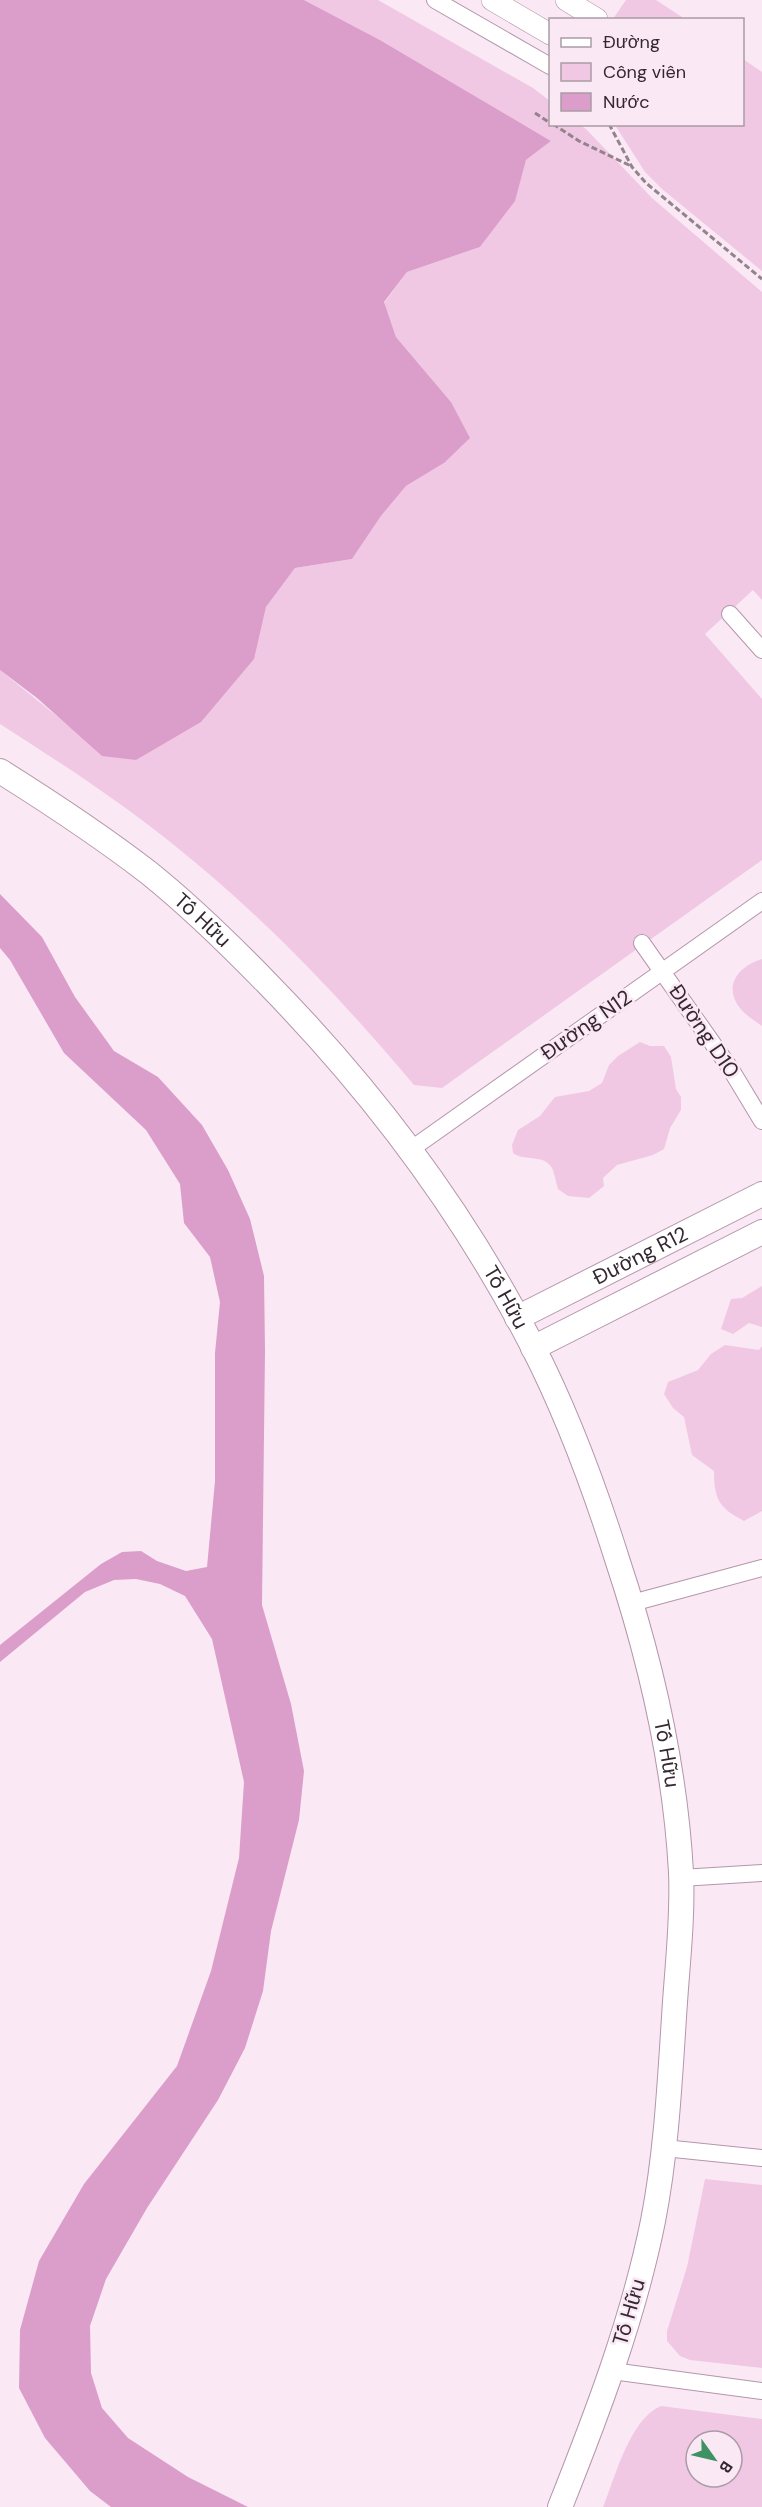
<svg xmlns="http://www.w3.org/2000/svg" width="762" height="2507" viewBox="0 0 762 2507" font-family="'DM Sans',sans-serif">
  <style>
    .green { fill: #f1c8e4; fill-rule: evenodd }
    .water { fill: #db9eca }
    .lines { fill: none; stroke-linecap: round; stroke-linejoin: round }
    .minor-casing { stroke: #b496ab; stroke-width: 18 }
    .tertiary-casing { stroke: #b496ab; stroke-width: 22 }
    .secondary-casing { stroke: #b496ab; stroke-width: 26 }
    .path { stroke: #92838d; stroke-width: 3; stroke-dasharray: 6 3; stroke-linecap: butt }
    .minor { stroke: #fff; stroke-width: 16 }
    .tertiary { stroke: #fff; stroke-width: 21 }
    .secondary { stroke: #fff; stroke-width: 24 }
    .labels { text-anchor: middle; stroke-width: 5; stroke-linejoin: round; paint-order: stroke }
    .street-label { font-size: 21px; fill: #342830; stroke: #fbe8f5 }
  </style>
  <rect width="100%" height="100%" fill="#fbe8f5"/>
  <!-- green -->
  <g class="green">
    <path d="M304,0H378L533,88L550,101V124L580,125L586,129L652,198L762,292V600L753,590L705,634L762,699V860L442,1088L414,1085C340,997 260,913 169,841C115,798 58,761 0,724V670L69,726L253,660L266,607L295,568L352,559L381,516L406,486L444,463L451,402L396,337L384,303L407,272L480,247L514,201L526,160L551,141L380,40Z"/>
    <path d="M626,0H656L685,19H613Z"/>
    <path d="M743,59L762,72V271L662,189L645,172L615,125L742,124Z"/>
    <path d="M762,959V1026C754,1020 743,1014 737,1004C724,982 742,965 762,959Z"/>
    <path d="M640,1042L650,1046H664L671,1057L676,1089L681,1097V1110L670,1128L664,1149L653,1155L617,1165L603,1178L604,1186L589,1198L568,1196L558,1189C556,1183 555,1176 553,1170C546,1153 524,1162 513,1153L512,1145L518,1130L540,1116L555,1097L589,1091L602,1083L609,1065L618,1056Z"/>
    <path d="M762,1286V1327L749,1323L733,1334L721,1329L731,1299L742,1298Z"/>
    <path d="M725,1345L759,1350L762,1346V1511L744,1521C719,1508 714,1499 714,1471L692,1455L684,1417L673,1408L664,1394L668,1382L698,1370L711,1354Z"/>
    <path d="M705,2179L762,2185V2368L690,2360L680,2356L667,2341V2331L687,2267Z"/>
    <path d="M661,2406L762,2419V2507H603C616,2476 629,2420 661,2406ZM696,2441H732V2477H696Z"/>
  </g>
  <!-- water -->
  <g class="water">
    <path d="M0,0H304L380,40L551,141L526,160L515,201L480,247L407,272L384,302L396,337L451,402L470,438L444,463L406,486L381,516L352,559L295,568L266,607L254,659L201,722L136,760L102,756L37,698L0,670Z"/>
    <path d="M0,894L42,937L75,997L114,1051L158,1077L202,1125L228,1170L250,1219L264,1276L265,1351L262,1605L291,1704L304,1771L299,1820L271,1931L263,1991L245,2048L218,2100L147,2208L106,2279L90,2326L91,2373L102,2408L128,2438L188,2477L248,2507H111L90,2491L45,2438L19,2388L20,2330L39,2261L84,2184L177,2066L211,1971L239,1858L244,1782L212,1639L185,1596L160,1584L136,1579L114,1580L85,1592L0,1662V1645L101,1564L122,1552L141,1551L157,1561L186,1571L207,1567L215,1481V1353L220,1302L210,1257L184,1223L180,1184L146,1130L64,1053L10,960L0,948Z"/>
  </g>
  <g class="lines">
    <defs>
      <g id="minor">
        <path d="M435,0L550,66"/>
        <path d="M730,614L762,650"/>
        <path d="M642,943L730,1068L762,1121"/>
        <path d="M410,1150L762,901"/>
        <path d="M632,1603L762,1568"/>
        <path d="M681,1878L762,1873"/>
        <path d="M664,2148L762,2158"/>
        <path d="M612,2371L762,2391"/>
      </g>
      <g id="tertiary">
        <path d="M492,0L550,34"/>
        <path d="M566,0L597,19"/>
      </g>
      <g id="secondary">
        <path id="s1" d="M0,771C51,803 101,836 149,873C190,906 229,944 266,982C371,1089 463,1211 532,1345C567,1413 594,1486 617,1559C651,1661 675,1765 681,1872C683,1915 678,1959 675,2002C670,2076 667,2149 653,2221C633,2320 597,2414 560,2507"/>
        <path id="s2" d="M517,1318L762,1194"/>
        <path d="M533,1348L762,1232"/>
      </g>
    </defs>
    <!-- minor casing -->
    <use href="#minor" class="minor-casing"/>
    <!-- tertiary casing -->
    <use href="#tertiary" class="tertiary-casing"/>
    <!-- secondary casing -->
    <use href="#secondary" class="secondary-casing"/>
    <!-- path -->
    <g class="path">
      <path d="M535,113L550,123"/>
      <path d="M553,124L579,141L631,166"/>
      <path d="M609,124L632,167L646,183L762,279"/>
    </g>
    <!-- minor -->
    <use href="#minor" class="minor"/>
    <!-- tertiary -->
    <use href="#tertiary" class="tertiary"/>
    <!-- secondary -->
    <use href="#secondary" class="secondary"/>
  </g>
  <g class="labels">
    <!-- street labels -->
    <g class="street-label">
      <text dy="7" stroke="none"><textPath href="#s1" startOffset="252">Tố Hữu</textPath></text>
      <text transform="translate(586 1025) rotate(-35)" y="7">Đường N12</text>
      <text transform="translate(704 1031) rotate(56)" y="7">Đường D10</text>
      <text dy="7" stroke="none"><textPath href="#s2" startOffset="138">Đường R12</textPath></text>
      <text dy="7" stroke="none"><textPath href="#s1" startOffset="738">Tố Hữu</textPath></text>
      <text dy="7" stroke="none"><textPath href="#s1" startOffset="1224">Tố Hữu</textPath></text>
      <text transform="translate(629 2312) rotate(-74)" y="7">Tố Hữu</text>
    </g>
  </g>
  <!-- legend -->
  <rect x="549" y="18" width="195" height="108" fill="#fbe8f5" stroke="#ab9ba6" stroke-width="1.5"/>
  <rect x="561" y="38" width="30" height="9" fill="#ffffff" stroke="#ab9ba6" stroke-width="1.5"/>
  <text x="603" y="48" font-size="18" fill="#342830">Đường</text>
  <rect x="561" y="63" width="30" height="18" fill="#f1c8e4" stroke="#ab9ba6" stroke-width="1.5"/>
  <text x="603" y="78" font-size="18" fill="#342830">Công viên</text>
  <rect x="561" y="93" width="30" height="18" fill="#db9eca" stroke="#ab9ba6" stroke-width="1.5"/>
  <text x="603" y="108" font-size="18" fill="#342830">Nước</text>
  <!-- north arrow -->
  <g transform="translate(714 2459) rotate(124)"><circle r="28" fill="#fbe8f5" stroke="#ab9ba6" stroke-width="1.5"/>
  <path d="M0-4.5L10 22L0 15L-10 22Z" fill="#3d9163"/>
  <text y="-9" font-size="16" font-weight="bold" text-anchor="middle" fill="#342830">B</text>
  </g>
</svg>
